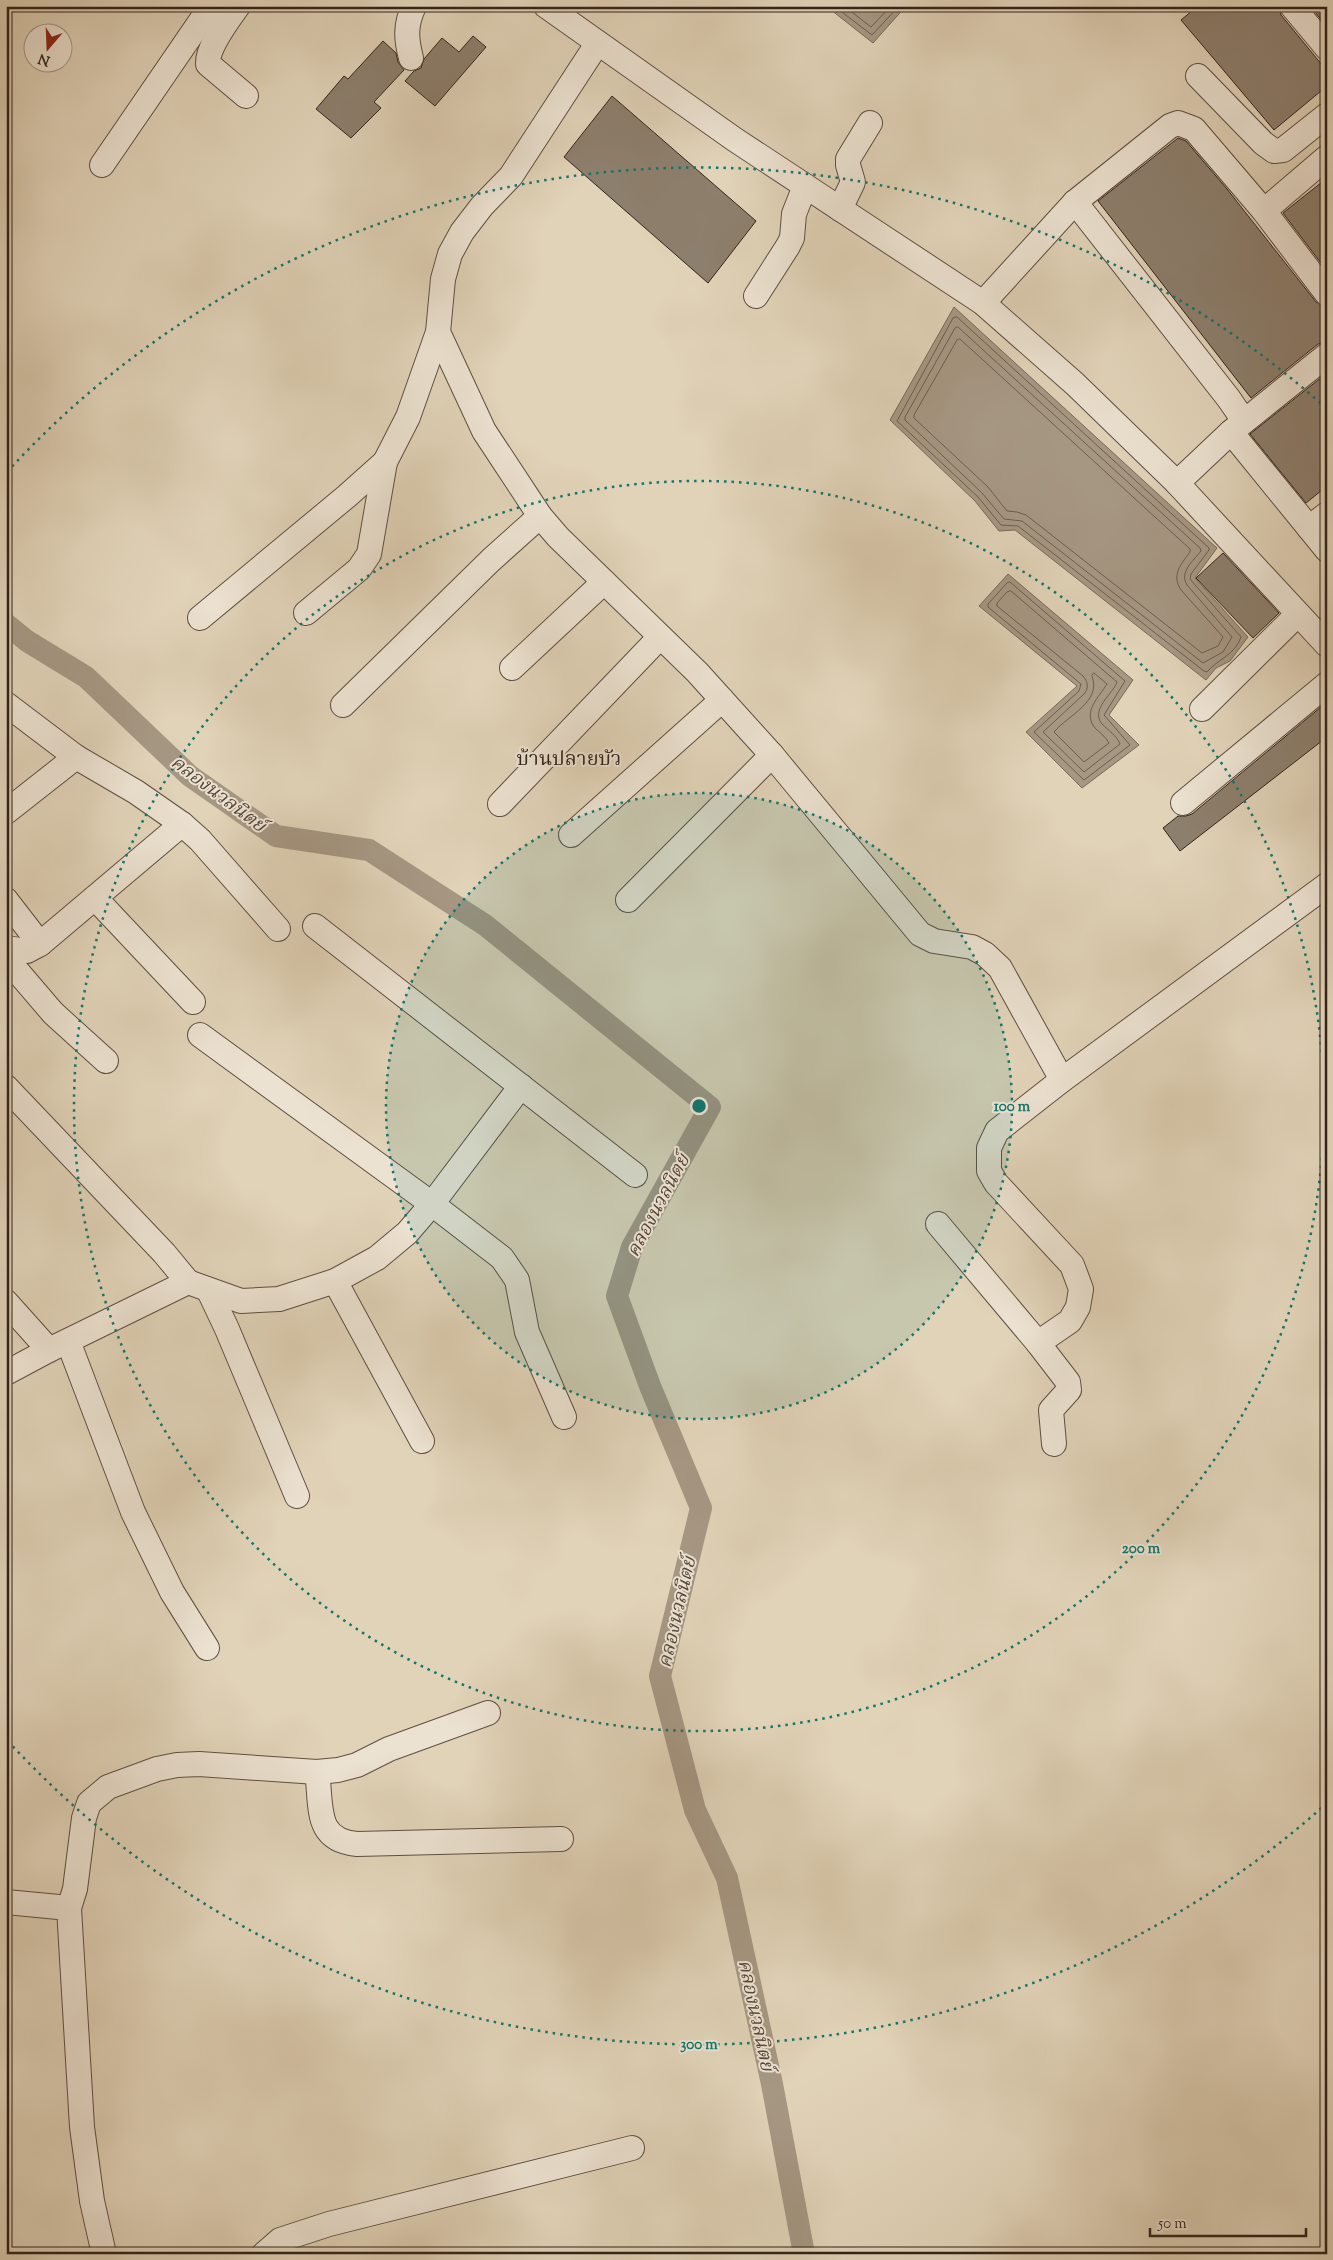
<svg xmlns="http://www.w3.org/2000/svg" width="1333" height="2260" viewBox="0 0 1333 2260" font-family="'Sorts Mill Goudy','Noto Serif Thai',serif">
  <style>
    .water { fill: #a69783; stroke: #78695a }
    .lines { fill: none; stroke-linecap: round; stroke-linejoin: round }
    .shore { stroke: #6c5d50; stroke-width: 1 }
    .canal { stroke: #a69783; stroke-width: 22 }
    .building { fill: #8d7f6d; stroke: #33231c }
    .minor-casing { stroke: #5e4f43; stroke-width: 26 }
    .minor { stroke: #ece2d1; stroke-width: 24 }
    .ring { fill: none; stroke: #0f766e; stroke-width: 2.5; stroke-dasharray: 2.5 5 }
    .labels { text-anchor: middle; stroke-width: 4; stroke-linejoin: round; paint-order: stroke }
    .water-label { font-size: 19px; font-style: italic; fill: #56463b; stroke: #ece2d1 }
    .quarter-label { font-size: 20px; fill: #33231c; stroke: #ece2d1 }
    .centre { fill: #0f766e; stroke: #ece2d1; stroke-width: 2.5 }
    .ring-label { font-size: 15px; text-anchor: middle; font-weight: bold; fill: #0f766e; stroke: #ece2d1; stroke-width: 4; stroke-linejoin: round; paint-order: stroke }
  </style>
  <rect width="100%" height="100%" fill="#e1d3b8"/>
  <filter id="stains"><feTurbulence type="fractalNoise" baseFrequency=".004" numOctaves="4"/><feColorMatrix values="0 0 0 0 .2 0 0 0 0 .09 0 0 0 0 .02 0 0 0 .5 -.17"/></filter>
  <radialGradient id="worn" r=".72"><stop offset=".6" stop-color="#630" stop-opacity="0"/><stop offset="1" stop-color="#630" stop-opacity=".3"/></radialGradient>
  <!-- water -->
  <g class="water">
    <path d="M826,6H906L873,43Z"/>
    <path d="M954,307L1217,548L1195,578L1248,637L1230,661L1216,668L1206,680L1015,530L999,531L975,501L890,420Z"/>
    <path d="M1008,574L1133,680L1109,715L1139,745L1082,788L1026,732L1077,686L979,606Z"/>
  </g>
  <g class="lines">
    <!-- shore -->
    <g class="shore">
      <path d="M834,6L872,35L899,6"/>
      <path d="M844,6L871,27L891,6"/>
      <path d="M957,317L1209,548V550L1191,574L1190,579L1241,637C1235,655 1218,659 1207,672L1204,671L1018,526L1001,525L978,497L897,421L953,318Z"/>
      <path d="M958,327L1200,548L1201,551C1193,561 1179,572 1187,585L1232,637L1223,652L1203,663L1022,521L1004,519L982,493L905,420V417L955,328Z"/>
      <path d="M960,339L1190,549V552C1181,564 1171,575 1181,590L1223,637L1218,646L1202,653L1026,515L1017,512L1007,511L988,487L914,418V415L957,340Z"/>
      <path d="M1010,582L1125,681L1104,715L1130,745L1084,780L1034,732L1079,691L1081,684L988,607V604L1007,583Z"/>
      <path d="M1011,591L1117,682C1113,694 1090,709 1102,724C1108,730 1117,736 1120,744L1084,772L1043,732L1084,694C1089,688 1088,682 1083,676L997,606V603L1007,592Z"/>
      <path d="M1094,673L1107,684C1099,697 1082,712 1095,728C1100,733 1106,737 1109,743L1084,762L1054,732C1068,715 1102,702 1092,676Z"/>
    </g>
    <!-- canal -->
    <path class="canal" d="M6,624L27,641L86,677L190,776L276,836L369,850L485,925L710,1107L632,1247L617,1296L650,1386L701,1508L660,1676L695,1810L727,1878L772,2084L804,2254"/>
  </g>
  <!-- building -->
  <g class="building">
    <path d="M1198,6H1279L1281,15L1327,71V86L1274,130L1181,20Z"/>
    <path d="M1310,6H1327V21L1324,23Z"/>
    <path d="M473,36L486,47L435,106L405,81L414,71L421,68L424,59L442,38L459,52Z"/>
    <path d="M383,41L396,53L398,62L404,70L374,102L381,108L351,138L316,109L344,76L348,79Z"/>
    <path d="M612,96L756,221L708,283L564,157Z"/>
    <path d="M1178,138L1186,141L1227,189L1316,302L1327,307V342L1318,344L1251,398L1098,201Z"/>
    <path d="M1327,178V271L1283,213Z"/>
    <path d="M1327,373V486L1306,503L1250,434Z"/>
    <path d="M1223,553L1279,613L1253,638L1196,578Z"/>
    <path d="M1327,702V737L1180,851L1163,828L1178,816H1186L1192,814Z"/>
  </g>
  <g class="lines">
    <defs>
      <g id="minor">
        <path d="M238,6C228,20 207,47 208,64L246,96"/>
        <path d="M546,6L734,139L983,303L1075,384L1177,483L1327,645"/>
        <path d="M1292,6L1327,48"/>
        <path d="M597,44L511,176L482,206L462,232L450,254L443,279L438,332L484,431L540,516L558,537L697,672L772,755L920,934L934,941L972,947L985,954L1000,968L1062,1080"/>
        <path d="M411,58C406,39 405,25 414,6"/>
        <path d="M1198,76L1263,143L1274,151L1283,150L1327,115"/>
        <path d="M102,165L211,6"/>
        <path d="M1075,202L1229,399L1244,421"/>
        <path d="M840,209L853,182L848,165V159L870,123"/>
        <path d="M1264,211L1327,157"/>
        <path d="M756,296L788,246L792,238L794,214L805,186"/>
        <path d="M983,303L1075,202L1170,126L1178,123L1194,129L1264,211L1327,294"/>
        <path d="M1231,432L1327,550"/>
        <path d="M1177,483L1231,432L1327,355"/>
        <path d="M1309,528L1327,514"/>
        <path d="M306,613L359,569L369,554L385,462"/>
        <path d="M200,618L347,496L385,462L408,417L438,332"/>
        <path d="M512,668L604,582"/>
        <path d="M6,704L76,757L136,792L182,824L200,840L278,929"/>
        <path d="M343,705L491,560L540,516"/>
        <path d="M1202,709L1298,614"/>
        <path d="M1183,803L1327,684"/>
        <path d="M500,804L660,637"/>
        <path d="M6,812L76,757"/>
        <path d="M571,835L722,700"/>
        <path d="M95,898L193,1002"/>
        <path d="M6,900L40,944"/>
        <path d="M628,900L772,755"/>
        <path d="M315,926L635,1175"/>
        <path d="M6,948L27,951L40,944L182,824"/>
        <path d="M6,958L53,1013L106,1061"/>
        <path d="M200,1035L432,1204L502,1258L517,1280L527,1332L564,1417"/>
        <path d="M6,1087L164,1253L188,1282"/>
        <path d="M938,1224L1038,1343"/>
        <path d="M335,1281L422,1441"/>
        <path d="M209,1291L227,1329L297,1496"/>
        <path d="M6,1302L49,1350"/>
        <path d="M68,1341L133,1512L172,1592L207,1648"/>
        <path d="M6,1373L49,1350L188,1282L241,1301L279,1299L335,1281L377,1258L407,1233L432,1204L521,1086"/>
        <path d="M1054,1444L1051,1410L1069,1390L1068,1382L1038,1343L1070,1321L1078,1307L1081,1289L1072,1265L996,1183L989,1171V1148L997,1131L1062,1080L1327,885"/>
        <path d="M317,1772C322,1807 314,1840 357,1844L561,1839"/>
        <path d="M6,1902L69,1908L82,2127L92,2201L104,2254"/>
        <path d="M69,1908L75,1889L84,1818L89,1803L108,1787L157,1769L177,1765L199,1764L317,1772L338,1770L357,1765L389,1749L488,1713"/>
        <path d="M264,2254L280,2240L329,2224L632,2148"/>
      </g>
    </defs>
    <!-- minor casing -->
    <use href="#minor" class="minor-casing"/>
    <!-- minor -->
    <use href="#minor" class="minor"/>
  </g>
  <!-- distance rings -->
  <circle cx="699" cy="1106" r="313" fill="#0f766e" fill-opacity=".12"/>
  <g class="ring">
    <circle cx="699" cy="1106" r="313"/>
    <circle cx="699" cy="1106" r="625"/>
    <path d="M1327 1803A938 938 0 0 1 7 1740M7 472A938 938 0 0 1 1327 409"/>
  </g>
  <g class="labels">
    <!-- water labels -->
    <g class="water-label">
      <text transform="translate(219 793) rotate(37)" y="7">คลองนวลนิตย์</text>
      <text transform="translate(657 1205) rotate(-62)" y="7">คลองนวลนิตย์</text>
      <text transform="translate(676 1612) rotate(-77)" y="7">คลองนวลนิตย์</text>
      <text transform="translate(757 2015) rotate(78)" y="7">คลองนวลนิตย์</text>
    </g>
    <!-- quarter labels -->
    <g class="quarter-label">
      <text x="569" y="765">บ้านปลายบัว</text>
    </g>
  </g>
  <circle cx="699" cy="1106" r="8" class="centre"/>
  <g class="ring-label">
    <text x="1012" y="1111">100 m</text>
    <text x="1141" y="1553">200 m</text>
    <text x="699" y="2049">300 m</text>
  </g>
  <!-- margin -->
  <rect width="1333" height="2260" fill="none" stroke="#e1d3b8" stroke-width="25"/>
  <rect x="8" y="8" width="1318" height="2245" fill="none" stroke="#33231c" stroke-width="2.5"/>
  <rect x="12" y="12" width="1308" height="2235" fill="none" stroke="#33231c"/>
  <!-- north arrow -->
  <g transform="translate(48 48) rotate(199)"><circle r="24" fill="#ece2d1" stroke="#a29689"/>
  <path d="M0-4L9 19L0 12L-9 19Z" fill="#8f2418"/>
  <text y="-8" font-size="14" font-weight="bold" text-anchor="middle" fill="#33231c">N</text>
  </g>
  <!-- scale -->
  <path d="M1150 2228v8h156v-8" fill="none" stroke="#33231c" stroke-width="2.5"/>
  <text x="1158" y="2228" font-size="15" fill="#33231c" stroke="#ece2d1" stroke-width="4" paint-order="stroke">50 m</text>
  <rect width="100%" height="100%" filter="url(#stains)"/>
  <rect width="100%" height="100%" fill="url(#worn)"/>
</svg>
